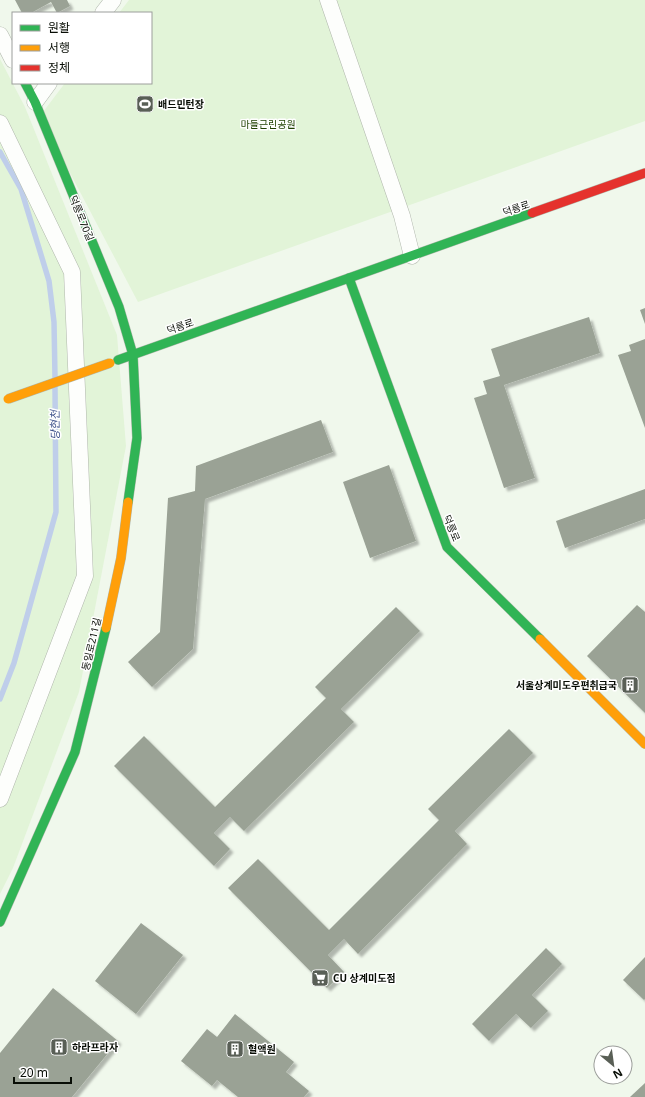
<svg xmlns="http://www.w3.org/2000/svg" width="645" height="1097" viewBox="0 0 645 1097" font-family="'Noto Sans','Noto Sans KR',sans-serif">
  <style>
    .green { fill: #e2f4d8 }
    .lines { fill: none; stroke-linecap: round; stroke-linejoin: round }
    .stream { stroke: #bfceea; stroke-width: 5.5 }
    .building { fill: #9aa295; filter: url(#shadow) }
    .street-casing { stroke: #b0b7ac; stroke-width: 17 }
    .fast-casing { stroke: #b0b7ac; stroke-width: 10 }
    .slow-casing { stroke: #b0b7ac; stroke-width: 10 }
    .jam-casing { stroke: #b0b7ac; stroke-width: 10 }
    .street { stroke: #fdfefc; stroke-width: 16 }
    .fast { stroke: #30b455; stroke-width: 9 }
    .slow { stroke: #ff9f0a; stroke-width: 9 }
    .jam { stroke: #e5322d; stroke-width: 9 }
    .slow-bridge-casing { stroke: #b0b7ac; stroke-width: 10; stroke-linecap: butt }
    .slow-bridge { stroke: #ff9f0a; stroke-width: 9 }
    .labels { text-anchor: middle; stroke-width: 3; stroke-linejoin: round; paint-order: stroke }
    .poi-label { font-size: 10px; font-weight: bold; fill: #080d05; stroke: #fff; text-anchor: start }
    .park-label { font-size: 10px; fill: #1f4000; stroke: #fff }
    .street-label { font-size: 10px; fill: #080d05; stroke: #fff }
    .water-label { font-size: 11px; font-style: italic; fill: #3c5089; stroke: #fff }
  </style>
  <defs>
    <filter id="shadow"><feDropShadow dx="3.5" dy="3.5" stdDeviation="1" flood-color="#0004"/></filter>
  </defs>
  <rect width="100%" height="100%" fill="#f0f8ec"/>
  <!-- green -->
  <g class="green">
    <path d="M129,0H645V121L138,302L40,116L65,83H151V13H119Z"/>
    <path d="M0,59L25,107L117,335L126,446L79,692L13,868L0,894Z"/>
  </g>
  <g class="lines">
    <!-- stream -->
    <g class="stream">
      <path d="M0,152L21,189L49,281L54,322L55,377"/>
      <path d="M0,699L14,663L56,512L55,388"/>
    </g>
  </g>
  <!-- building -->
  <g class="building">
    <path d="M15,0H67L70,6L57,13L51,2L31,13H22Z"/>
    <path d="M645,308V324L640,310Z"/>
    <path d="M589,317L600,353L504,385L535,478L504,488L474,398L487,394L483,381L500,376L491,349Z"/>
    <path d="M645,339V428L618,355L631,351L629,345Z"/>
    <path d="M321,420L333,452L205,499L193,649L152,687L128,662L160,632L168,498L195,491L196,466Z"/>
    <path d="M389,465L416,541L370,558L343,482Z"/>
    <path d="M645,489V519L565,548L556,521Z"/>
    <path d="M637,605L645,612V713L587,656Z"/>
    <path d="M396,607L420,631L341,709L354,722L244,831L230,817L214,833L230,849L214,866L114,766L144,736L215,807L326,698L315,687Z"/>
    <path d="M509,729L533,753L455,831L467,844L358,954L344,939L328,955L344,972L327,988L228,888L258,859L329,930L439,820L428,809Z"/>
    <path d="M141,923L183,955L136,1014L95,981Z"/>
    <path d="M546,948L562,964L532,995L548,1011L531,1028L516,1014L489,1041L472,1024Z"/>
    <path d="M645,957V999L644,1000L623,980Z"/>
    <path d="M53,988L118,1041L72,1097H0V1053Z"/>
    <path d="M235,1014L294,1062L286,1072L309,1091L304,1097H238L217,1080L212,1086L181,1061L207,1029L217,1037Z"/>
    <path d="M645,1083V1097H630Z"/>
  </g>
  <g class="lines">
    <defs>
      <g id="street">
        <path d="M328,0L402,216L412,256"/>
        <path d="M103,13L113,0"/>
        <path d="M0,35L13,60"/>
        <path d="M35,102L49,83"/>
        <path d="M0,123L72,272L85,576L0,799"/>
      </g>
      <g id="fast">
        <path d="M25,83L35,102L119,307L133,355L137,438L128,502"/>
        <path d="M349,278L447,547L540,639"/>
        <path d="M118,360L532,213"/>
        <path d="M0,922L75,752L106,628"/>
      </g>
      <g id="slow">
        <path d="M106,628L121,558L128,502"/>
        <path d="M540,639L645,744"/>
      </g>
      <path id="jam" d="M532,213L645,173"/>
    </defs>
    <!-- street casing -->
    <use href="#street" class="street-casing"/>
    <!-- fast casing -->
    <use href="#fast" class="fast-casing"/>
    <!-- slow casing -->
    <use href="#slow" class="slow-casing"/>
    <!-- jam casing -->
    <use href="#jam" class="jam-casing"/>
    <!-- street -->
    <use href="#street" class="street"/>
    <!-- fast -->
    <use href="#fast" class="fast"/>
    <!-- slow -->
    <use href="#slow" class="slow"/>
    <!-- jam -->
    <use href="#jam" class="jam"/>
    <defs>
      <path id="slow-bridge" d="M8,399L110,363"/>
    </defs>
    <!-- slow-bridge casing -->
    <use href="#slow-bridge" class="slow-bridge-casing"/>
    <!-- slow-bridge -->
    <use href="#slow-bridge" class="slow-bridge"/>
  </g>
  <!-- icons -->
  <defs>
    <symbol id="stadium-square" viewBox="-11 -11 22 22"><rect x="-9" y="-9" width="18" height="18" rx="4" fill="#595f56" stroke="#fff"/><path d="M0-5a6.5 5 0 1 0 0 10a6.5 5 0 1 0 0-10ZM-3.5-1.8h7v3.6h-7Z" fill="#fff"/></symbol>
    <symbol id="building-square" viewBox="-11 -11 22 22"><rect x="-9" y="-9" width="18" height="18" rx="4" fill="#595f56" stroke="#fff"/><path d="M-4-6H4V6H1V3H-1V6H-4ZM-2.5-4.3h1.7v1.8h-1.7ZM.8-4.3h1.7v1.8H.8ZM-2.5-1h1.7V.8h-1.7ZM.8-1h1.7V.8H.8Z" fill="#fff"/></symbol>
    <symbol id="supermarket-square" viewBox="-11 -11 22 22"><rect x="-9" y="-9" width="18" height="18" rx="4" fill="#595f56" stroke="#fff"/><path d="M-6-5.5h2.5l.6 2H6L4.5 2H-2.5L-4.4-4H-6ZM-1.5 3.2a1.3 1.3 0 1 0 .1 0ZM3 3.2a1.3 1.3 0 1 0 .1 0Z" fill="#fff"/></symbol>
  </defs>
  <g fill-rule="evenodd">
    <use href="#stadium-square" x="135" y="94" width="20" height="20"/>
    <use href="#building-square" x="620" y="675" width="20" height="20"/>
    <use href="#supermarket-square" x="310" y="968" width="20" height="20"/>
    <use href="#building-square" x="49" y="1037" width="20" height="20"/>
    <use href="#building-square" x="225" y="1039" width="20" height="20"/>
  </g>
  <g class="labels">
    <!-- poi labels -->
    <g class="poi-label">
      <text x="158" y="108">배드민턴장</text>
      <text x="617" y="689" text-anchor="end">서울상계미도우편취급국</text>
      <text x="333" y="982">CU 상계미도점</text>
      <text x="72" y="1051">하라프라자</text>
      <text x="248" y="1053">혈액원</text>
    </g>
    <!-- park labels -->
    <g class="park-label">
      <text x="268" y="128">마들근린공원</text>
    </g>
    <!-- street labels -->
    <g class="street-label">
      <text transform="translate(516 208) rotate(-19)" y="4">덕릉로</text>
      <text transform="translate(82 218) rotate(68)" y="4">덕릉로70길</text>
      <text transform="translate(180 326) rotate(-19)" y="4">덕릉로</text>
      <text transform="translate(452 528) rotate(67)" y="4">덕릉로</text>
      <text transform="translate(91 644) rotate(-77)" y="4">동일로211길</text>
    </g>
    <!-- water labels -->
    <g class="water-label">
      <text transform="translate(55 425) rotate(-91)" y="4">당현천</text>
    </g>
  </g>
  <!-- legend -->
  <rect x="12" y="12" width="140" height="72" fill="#ffffff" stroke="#9c9e9b"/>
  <rect x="20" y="25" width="20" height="6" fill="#30b455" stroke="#9c9e9b"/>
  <text x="48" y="32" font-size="12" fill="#080d05">원활</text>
  <rect x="20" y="45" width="20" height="6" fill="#ff9f0a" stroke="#9c9e9b"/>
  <text x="48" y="52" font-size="12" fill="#080d05">서행</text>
  <rect x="20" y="65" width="20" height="6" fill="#e5322d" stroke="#9c9e9b"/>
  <text x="48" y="72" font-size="12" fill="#080d05">정체</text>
  <!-- north arrow -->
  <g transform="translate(613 1065) rotate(151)"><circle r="19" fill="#ffffff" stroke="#9c9e9b"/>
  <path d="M0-3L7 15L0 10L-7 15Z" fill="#595f56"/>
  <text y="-6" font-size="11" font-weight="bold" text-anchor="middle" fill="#080d05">N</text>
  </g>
  <!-- scale -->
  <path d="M14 1077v6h57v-6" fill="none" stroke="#080d05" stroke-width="2"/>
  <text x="20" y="1077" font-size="12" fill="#080d05" stroke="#ffffff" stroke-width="3" paint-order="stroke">20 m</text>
</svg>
